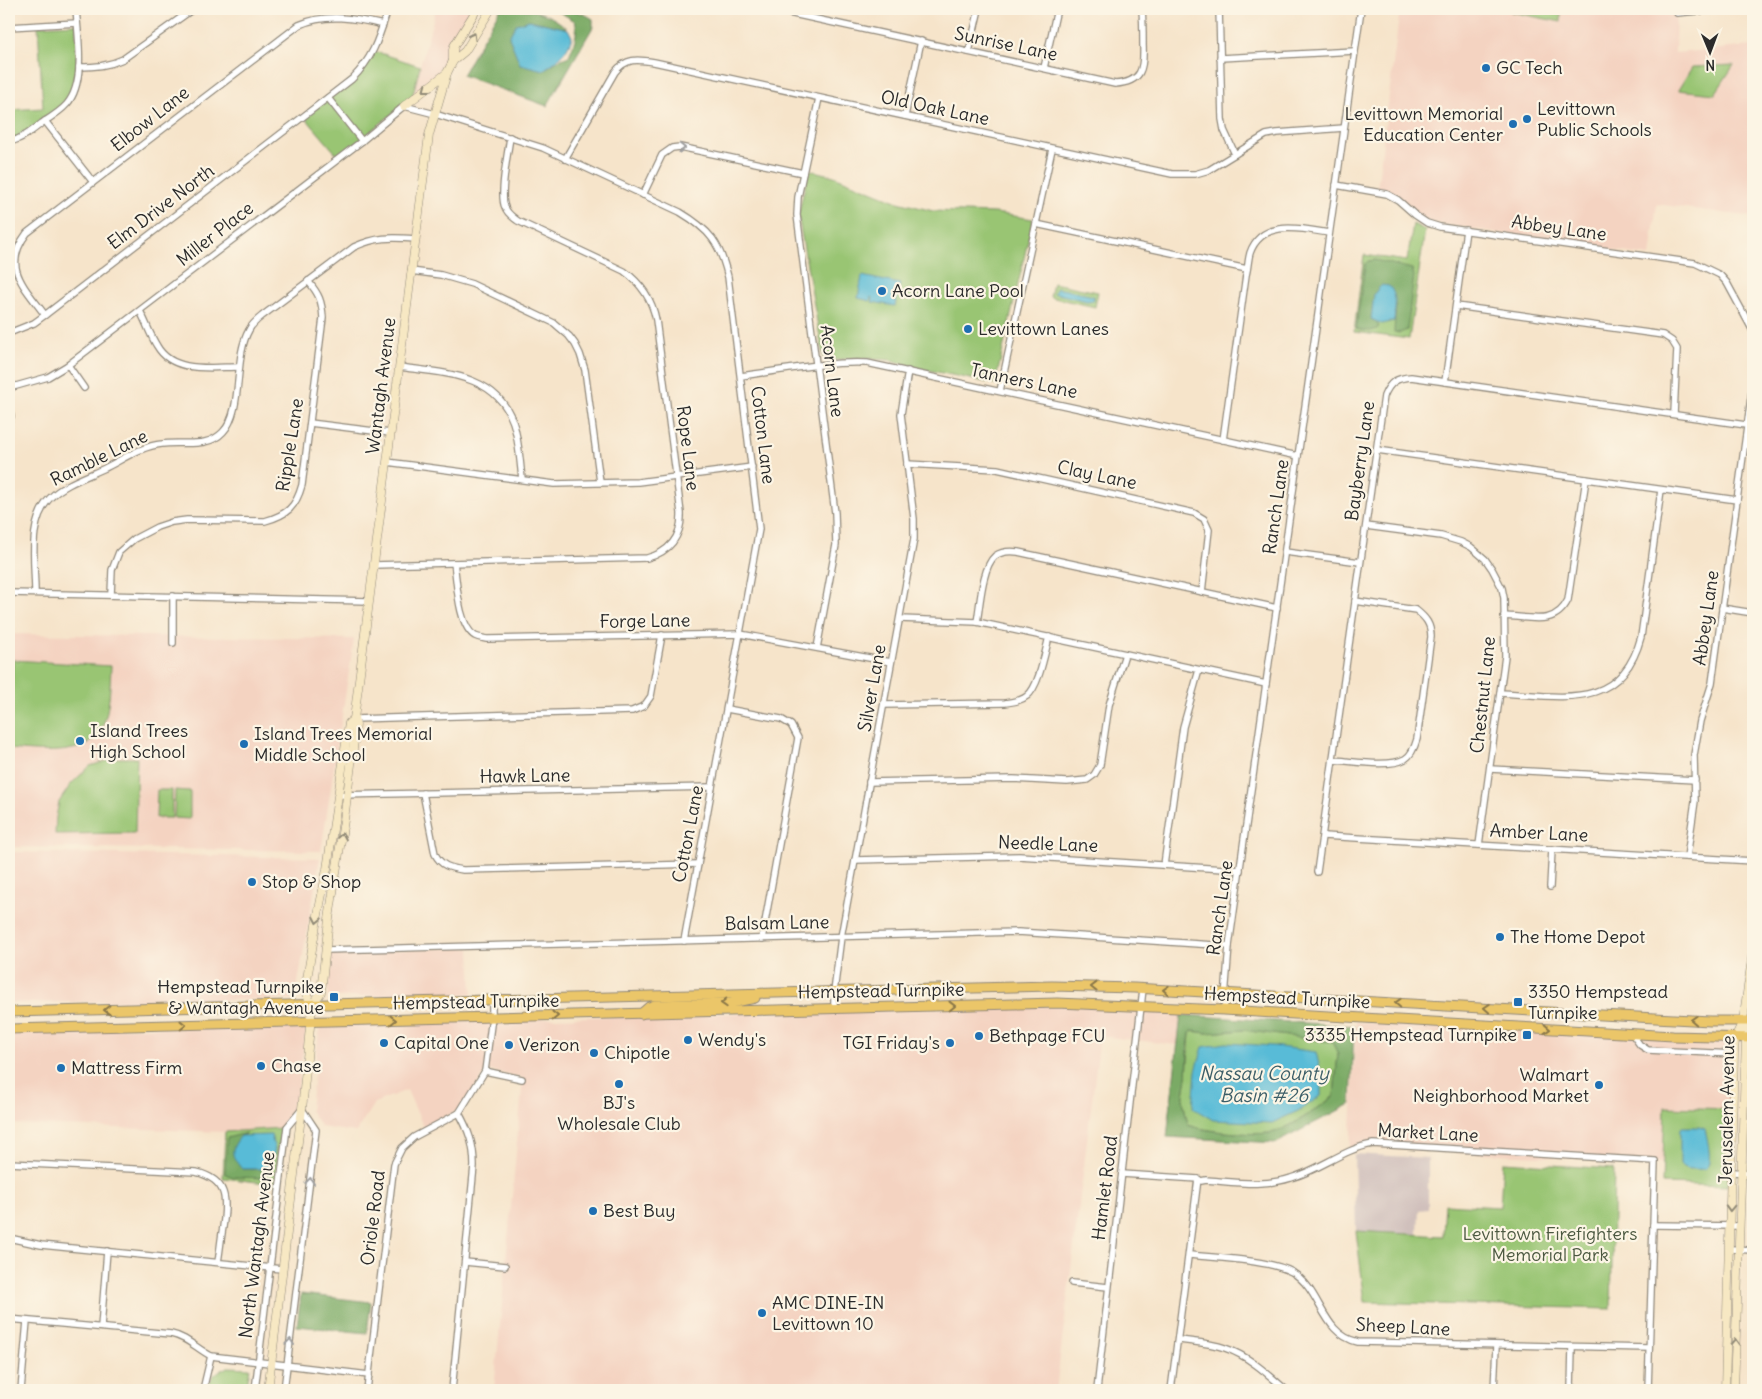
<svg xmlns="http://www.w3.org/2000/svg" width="1762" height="1399" viewBox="0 0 1762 1399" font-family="Delius,sans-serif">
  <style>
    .built { fill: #f4d3c1 }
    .industrial { fill: #d0c0bc }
    .green { fill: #99c573; stroke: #62784f }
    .forest { fill: #7aaa65; stroke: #526a48; fill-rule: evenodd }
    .water { fill: #59bbd7; stroke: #427381 }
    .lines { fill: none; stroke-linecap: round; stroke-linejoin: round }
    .street-casing { stroke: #90887a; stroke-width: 8 }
    .secondary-casing { stroke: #90887a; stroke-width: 9 }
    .primary-casing { stroke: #90887a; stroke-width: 11 }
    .street { stroke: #fff; stroke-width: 5.5 }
    .secondary { stroke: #f7e8c3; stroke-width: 8 }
    .primary { stroke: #ebc669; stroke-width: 9 }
    .oneway { stroke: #918a77 }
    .oneway2 { stroke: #a0a0a0 }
    .oneway3 { stroke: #8b784a }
    .poi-dot { fill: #1f6fb2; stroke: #fcf5e5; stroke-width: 2 }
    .labels { text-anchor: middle; stroke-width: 4.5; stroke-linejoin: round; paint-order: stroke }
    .street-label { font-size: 18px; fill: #2b2b2b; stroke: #fcf5e5 }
    .poi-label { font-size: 18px; fill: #2b2b2b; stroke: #fcf5e5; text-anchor: start }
    .park-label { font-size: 18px; fill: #4c5941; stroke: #fcf5e5 }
    .water-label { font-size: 19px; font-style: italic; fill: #3b5d67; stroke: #fcf5e5 }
  </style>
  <rect width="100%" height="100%" fill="#fcf5e5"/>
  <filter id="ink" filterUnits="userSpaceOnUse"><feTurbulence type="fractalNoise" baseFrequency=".02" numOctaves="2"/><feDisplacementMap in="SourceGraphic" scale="10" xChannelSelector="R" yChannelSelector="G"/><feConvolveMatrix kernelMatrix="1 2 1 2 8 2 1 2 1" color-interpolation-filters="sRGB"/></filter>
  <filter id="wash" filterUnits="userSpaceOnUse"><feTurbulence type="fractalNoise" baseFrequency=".0096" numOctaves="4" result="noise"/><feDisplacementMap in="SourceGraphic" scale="20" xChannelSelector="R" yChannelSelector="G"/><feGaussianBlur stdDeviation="1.12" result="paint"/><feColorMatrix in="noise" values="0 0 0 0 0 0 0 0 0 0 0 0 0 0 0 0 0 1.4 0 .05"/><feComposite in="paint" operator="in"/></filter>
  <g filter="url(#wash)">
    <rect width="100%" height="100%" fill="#f6e4ca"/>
    <!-- built -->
    <g class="built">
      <path d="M436,9H475L469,18L446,72L412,98L420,66Z"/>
      <path d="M1400,9H1676L1675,53L1753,46V217L1657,204L1650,256L1427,222L1395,198L1377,190Z"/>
      <path d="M9,634L354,639L321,851L9,847Z"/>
      <path d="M9,852L320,858L295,999L9,1003Z"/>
      <path d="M470,948L472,994L328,997L330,952Z"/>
      <path d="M1098,1004L1181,1010L1178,1045L1100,1036L1056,1390H494L523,1078L487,1070L460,1109L424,1128L407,1090L374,1103L356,1132L321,1127L310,1110L320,1024Z"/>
      <path d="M1356,1022L1733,1040L1731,1109L1666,1107L1663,1163L1374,1147L1350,1152Z"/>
      <path d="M307,1024L294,1114L281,1128L225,1132L9,1124V1031Z"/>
      <path d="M1752,1044H1753V1137H1748Z"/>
    </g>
    <!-- industrial -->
    <path class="industrial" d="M1354,1154L1428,1158V1209L1419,1210L1418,1234L1356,1231Z"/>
    <!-- green -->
    <g class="green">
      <path d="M1511,9H1561V22L1511,12Z"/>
      <path d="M76,24L77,79L66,103L23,136L9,141V110L43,108L38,26Z"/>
      <path d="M374,51L420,66L412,98L339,157L304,116L363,70Z"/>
      <path d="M1734,65L1715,94L1678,90L1692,67Z"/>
      <path d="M809,170L834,176L898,202L933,211L995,213L1033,219L995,384L918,368L891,360L855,358L824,361L798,215Z"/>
      <path d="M1413,224L1425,230L1409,339L1354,332L1364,255L1407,261Z"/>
      <path d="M1053,283L1098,292L1095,307L1050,297Z"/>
      <path d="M13,660L111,666C110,687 110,709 102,728C89,759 35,751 9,749V722Z"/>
      <path d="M116,758H137L135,833L55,834L56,817L59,802L71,784L90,766Z"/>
      <path d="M157,790H172V818H156Z"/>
      <path d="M175,790L190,791V819L174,818Z"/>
      <path d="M1243,1030L1332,1042L1338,1053L1334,1096C1321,1107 1286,1131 1270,1133C1249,1135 1208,1132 1188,1125L1183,1101L1187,1077L1190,1033L1192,1031L1207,1033Z"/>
      <path d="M1665,1107L1731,1109L1728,1186L1662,1184Z"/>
      <path d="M281,1128L275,1184L223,1178L225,1132Z"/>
      <path d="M1503,1162L1614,1169L1611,1309L1365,1302L1356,1231L1443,1236L1445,1204L1500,1207Z"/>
      <path d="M228,1367L250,1368L246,1390H208C210,1377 215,1372 228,1367Z"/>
    </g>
    <!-- forest -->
    <g class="forest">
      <path d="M500,9C529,9 545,9 568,29L529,20L543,70L559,60L569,56C573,45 579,34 575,21L554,9C568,9 581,11 593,19V27L547,106L462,75Z"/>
      <path d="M1375,260L1412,269L1414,276L1407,330L1400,333L1394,332L1396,305L1371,319L1376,321L1379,327C1373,333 1364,331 1356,329L1365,264L1368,261Z"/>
      <path d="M1181,1015L1354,1026L1351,1104L1276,1143L1167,1137ZM1243,1030L1332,1042L1338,1054L1334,1096C1321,1107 1286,1131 1270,1133C1249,1135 1207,1132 1188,1125L1183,1101L1187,1077L1188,1048L1190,1033L1192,1031L1207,1033Z"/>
      <path d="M246,1133L241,1136L242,1169H260L265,1175L264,1178L233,1177L225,1174L227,1138Z"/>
      <path d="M301,1294L371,1302L367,1333L297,1326Z"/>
    </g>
    <!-- water -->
    <g class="water">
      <path d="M529,20L568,29L572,37C567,53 557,61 543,70L520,64L509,37L516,24Z"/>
      <path d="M862,276L900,284L895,306L872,302L873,298L871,297L870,301L858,298Z"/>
      <path d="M1381,285L1389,286C1398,295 1395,309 1394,321L1382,324L1371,319L1374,294Z"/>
      <path d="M1057,288L1093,296L1094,300L1087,301L1054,293Z"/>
      <path d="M1226,1043L1273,1046L1316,1052L1321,1073V1096L1298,1111L1272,1123L1213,1120L1193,1108L1196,1071L1203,1047Z"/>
      <path d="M1682,1127H1699L1705,1129C1707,1137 1713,1163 1706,1168C1703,1170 1698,1169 1694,1169C1688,1169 1684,1169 1680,1164V1130Z"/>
      <path d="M271,1135L275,1149L271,1165L260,1169H242C231,1156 229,1150 241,1136Z"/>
    </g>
  </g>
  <g filter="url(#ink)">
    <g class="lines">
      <defs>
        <g id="street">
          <path d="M770,9L1115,84C1142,82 1144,69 1143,45C1143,33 1143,21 1142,9"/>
          <path d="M1219,9L1222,119L1224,130L1235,154"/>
          <path d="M1677,13L1720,9"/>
          <path d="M9,27L77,23"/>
          <path d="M969,52L979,9"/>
          <path d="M1220,58L1355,51"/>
          <path d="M79,67C95,67 108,66 123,59L193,9"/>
          <path d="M1044,68L1057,9"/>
          <path d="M328,98L362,141"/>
          <path d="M905,116L921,41"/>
          <path d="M45,121L93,182"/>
          <path d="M9,142C22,139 32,131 42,123C50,118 61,111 67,104C86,82 78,36 76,9"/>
          <path d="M565,159L615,72C626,58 637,59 654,62L1172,174H1195L1209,170L1266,135L1277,133L1344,128"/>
          <path d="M1336,185L1387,194L1398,200L1415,215L1427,223L1440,227L1695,263L1720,275L1727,283L1753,331"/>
          <path d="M643,195L662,155L672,148L680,147L803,173"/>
          <path d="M1036,224L1247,269"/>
          <path d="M411,271L441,275L472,284L554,323L569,336L575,344L580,354L585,370L600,482"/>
          <path d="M1456,306L1663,335L1672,341L1677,349L1674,414"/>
          <path d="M140,311C146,322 150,335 157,346C173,374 212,367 239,367"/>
          <path d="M45,315C24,286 1,267 27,233L299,25C326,13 355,18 383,25"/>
          <path d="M9,333L34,323L45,315L352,79C374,57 379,37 388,9"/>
          <path d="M68,365L84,388"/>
          <path d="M399,367C442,373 496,373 513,422C519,440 520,461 522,479"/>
          <path d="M741,376C779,371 829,361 867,363L1298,456"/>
          <path d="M1445,382L1466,230"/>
          <path d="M9,388L48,377L68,365L362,141L404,106L435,114L543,148L680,212C710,230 720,243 728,277L759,529L684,941"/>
          <path d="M1000,391L1052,149"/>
          <path d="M9,407L11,416L9,422"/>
          <path d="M310,423L390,433"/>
          <path d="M1223,440L1246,275C1248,268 1248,260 1250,253C1262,218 1303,229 1329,233"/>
          <path d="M1377,450L1737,500"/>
          <path d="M387,462L554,484L638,482L752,467"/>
          <path d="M907,464L997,469L1194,513L1204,519L1209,530L1202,592"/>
          <path d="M1366,526L1441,536L1461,542L1471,547L1485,559L1492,569L1502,588L1504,598L1505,656L1479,845"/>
          <path d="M1285,552L1360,562"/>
          <path d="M454,563C457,582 458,626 475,636C479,638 483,638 487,639L740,634L891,662"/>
          <path d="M374,565L647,558C669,552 682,537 681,513L656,320C652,299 642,284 624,271L518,221C513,217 507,214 505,207C499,195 508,153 510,137"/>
          <path d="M9,593L369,601"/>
          <path d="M35,593C35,563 27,522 50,498C64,484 86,477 103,469C122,460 141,446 162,444C183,441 207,449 223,432C244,410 233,358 249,330C252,324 257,320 262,316L354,247C376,237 390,237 415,239"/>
          <path d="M111,595L112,570L119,552L134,539L157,527L172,522L187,520L265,521C287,515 296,507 302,485L323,318C322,301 319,294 308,281"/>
          <path d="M1722,608L1753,613"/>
          <path d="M1504,616C1530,617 1555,627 1568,600L1586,479"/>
          <path d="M900,619L977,622L1266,684"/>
          <path d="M977,622C980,606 982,567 995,556C1002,551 1010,551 1018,552L1277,608"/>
          <path d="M173,643V596"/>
          <path d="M817,648L836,545L835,513L797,215L798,197L819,98"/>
          <path d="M1500,693C1560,696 1621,712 1641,637L1661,490"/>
          <path d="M884,705L1005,703C1013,702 1021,701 1027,696C1039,687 1045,652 1049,637"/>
          <path d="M727,709L781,719L791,725L798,738L762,939"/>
          <path d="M354,719L632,711L644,706L651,696L662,635"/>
          <path d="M1333,760C1352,761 1389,768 1405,759C1412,755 1415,746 1417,739L1431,637C1431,624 1426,618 1416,610L1355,601"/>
          <path d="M1490,769L1695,780"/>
          <path d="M869,782L1013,779L1067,782L1087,780L1094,775L1100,765L1109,705L1125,654"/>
          <path d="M423,793L435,854C441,866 450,868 463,870L698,864"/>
          <path d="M339,795L712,787"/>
          <path d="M1323,836L1753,861"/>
          <path d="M1687,857L1695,801L1694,755L1700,721L1712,683L1753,383"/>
          <path d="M855,860L1019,856L1240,870"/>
          <path d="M1164,865L1183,727L1199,670"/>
          <path d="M1317,872L1384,396C1390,382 1396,378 1411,377L1746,425"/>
          <path d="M1550,887L1552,849"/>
          <path d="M326,950L1018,932L1229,946"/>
          <path d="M834,1009V992L841,937L914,539V519L901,414L908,371"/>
          <path d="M1224,1010L1229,946L1361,9"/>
          <path d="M1632,1034L1640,1045L1648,1050L1734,1054"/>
          <path d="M485,1071L522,1079"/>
          <path d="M9,1163L196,1172C228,1180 227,1199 223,1227C221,1238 220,1250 218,1262"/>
          <path d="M1731,1172L1753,1173"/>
          <path d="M1122,1174L1198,1179L1201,1181L1206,1180C1234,1182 1264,1187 1291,1178C1320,1170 1343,1149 1373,1144L1655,1161L1648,1390"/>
          <path d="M1653,1225L1739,1226"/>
          <path d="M9,1238L41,1245L282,1269"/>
          <path d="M1729,1249L1753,1250"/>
          <path d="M1189,1255C1216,1258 1270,1260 1292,1272C1322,1290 1321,1334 1358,1342L1649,1348"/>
          <path d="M465,1262L505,1266"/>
          <path d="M1072,1283L1108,1287"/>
          <path d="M9,1319L171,1334C187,1337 197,1349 211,1356L369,1375"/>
          <path d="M101,1327L107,1251"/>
          <path d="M1179,1340C1194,1342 1211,1343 1225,1348C1249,1356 1268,1374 1286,1390"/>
          <path d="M21,1390L27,1321"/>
          <path d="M203,1390L211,1356"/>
          <path d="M255,1390L287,1127L302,1109L316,1130L284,1390"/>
          <path d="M367,1390L394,1164L402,1148L414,1137L459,1113L485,1071L492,1017V1001"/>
          <path d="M452,1390L474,1166C474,1145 469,1131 459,1113"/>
          <path d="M1097,1390L1143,989"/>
          <path d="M1171,1390L1198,1179"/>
          <path d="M1494,1390L1496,1346"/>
          <path d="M1571,1390L1572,1347"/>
        </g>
        <g id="secondary">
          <path d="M453,61V50L454,46L477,9"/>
          <path d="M404,106L447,73"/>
          <path d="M312,1006L305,991L316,925L327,869L349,723L354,719"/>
          <path d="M268,1390L303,1100L312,1006L321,992L329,919L344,820L356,725L354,719L429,135L447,73L453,61L465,51L491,9"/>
          <path d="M1725,1390L1734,1054L1735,1038L1743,1021"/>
          <path d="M1734,1390L1746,1039L1743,1021L1753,952"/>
        </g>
        <g id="primary">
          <path d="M9,1012L1052,986L1134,988L1637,1017L1710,1021H1753"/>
          <path d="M641,1014L649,1007L655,1005L731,1003L755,998"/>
          <path d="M9,1029L1057,1003L1224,1010L1673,1036L1753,1038"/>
        </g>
      </defs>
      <!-- street casing -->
      <use href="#street" class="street-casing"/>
      <!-- secondary casing -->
      <use href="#secondary" class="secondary-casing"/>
      <!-- primary casing -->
      <use href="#primary" class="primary-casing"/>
      <!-- street -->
      <use href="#street" class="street"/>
      <!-- secondary -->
      <use href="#secondary" class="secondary"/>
      <!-- primary -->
      <use href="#primary" class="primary"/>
    </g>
    <!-- one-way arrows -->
    <defs><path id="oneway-chevron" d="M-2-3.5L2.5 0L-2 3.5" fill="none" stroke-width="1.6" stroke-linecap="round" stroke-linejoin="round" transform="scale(1.25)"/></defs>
    <g class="oneway">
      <use href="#oneway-chevron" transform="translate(473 36) rotate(-60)"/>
      <use href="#oneway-chevron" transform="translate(426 89) rotate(143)"/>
      <use href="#oneway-chevron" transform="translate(342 836) rotate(-81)"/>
      <use href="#oneway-chevron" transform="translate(317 920) rotate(101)"/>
      <use href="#oneway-chevron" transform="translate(1730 1208) rotate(92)"/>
      <use href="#oneway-chevron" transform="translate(1735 1342) rotate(-88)"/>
    </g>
    <g class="oneway2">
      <use href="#oneway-chevron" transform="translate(682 148) rotate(1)"/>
      <use href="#oneway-chevron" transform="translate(310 1181) rotate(-83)"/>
      <use href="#oneway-chevron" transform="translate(290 1342) rotate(-83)"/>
    </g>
    <g class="oneway3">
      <use href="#oneway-chevron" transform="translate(1094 987) rotate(-179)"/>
      <use href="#oneway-chevron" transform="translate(1166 990) rotate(-177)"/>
      <use href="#oneway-chevron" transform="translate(724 1003) rotate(177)"/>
      <use href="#oneway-chevron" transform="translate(1398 1003) rotate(-177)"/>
      <use href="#oneway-chevron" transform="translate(952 1006) rotate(-1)"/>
      <use href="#oneway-chevron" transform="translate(1487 1008) rotate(-176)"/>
      <use href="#oneway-chevron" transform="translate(107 1010) rotate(179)"/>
      <use href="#oneway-chevron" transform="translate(555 1016) rotate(-1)"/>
      <use href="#oneway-chevron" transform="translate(393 1020) rotate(-1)"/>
      <use href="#oneway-chevron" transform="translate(1694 1020) rotate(-177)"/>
      <use href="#oneway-chevron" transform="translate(183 1025) rotate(-1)"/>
      <use href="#oneway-chevron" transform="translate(1547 1029) rotate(3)"/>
    </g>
  </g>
  <!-- markers -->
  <g class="poi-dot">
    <circle cx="1486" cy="68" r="5"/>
    <circle cx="1527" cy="119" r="5"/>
    <circle cx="1513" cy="124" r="5"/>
    <circle cx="882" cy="291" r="5"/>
    <circle cx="968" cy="329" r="5"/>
    <circle cx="80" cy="741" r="5"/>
    <circle cx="244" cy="744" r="5"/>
    <circle cx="252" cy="882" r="5"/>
    <circle cx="1500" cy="937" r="5"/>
    <rect x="329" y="992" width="10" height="10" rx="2.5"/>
    <rect x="1513" y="997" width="10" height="10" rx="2.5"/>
    <rect x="1522" y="1030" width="10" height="10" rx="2.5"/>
    <circle cx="979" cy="1036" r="5"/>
    <circle cx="688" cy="1040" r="5"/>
    <circle cx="384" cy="1043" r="5"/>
    <circle cx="950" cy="1043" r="5"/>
    <circle cx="509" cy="1045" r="5"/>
    <circle cx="594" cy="1053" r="5"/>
    <circle cx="261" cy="1066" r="5"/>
    <circle cx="61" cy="1068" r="5"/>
    <circle cx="619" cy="1084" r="5"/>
    <circle cx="1599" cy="1085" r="5"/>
    <circle cx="593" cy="1211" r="5"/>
    <circle cx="762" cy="1313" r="5"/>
  </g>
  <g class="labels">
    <!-- street labels -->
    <g class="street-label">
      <text transform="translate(1006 44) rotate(12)" y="6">Sunrise Lane</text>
      <text transform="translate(935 108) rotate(12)" y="6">Old Oak Lane</text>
      <text transform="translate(150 119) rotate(-38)" y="6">Elbow Lane</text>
      <text transform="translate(161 207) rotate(-37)" y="6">Elm Drive North</text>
      <text transform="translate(1559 228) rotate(8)" y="6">Abbey Lane</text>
      <text transform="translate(215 234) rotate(-38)" y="6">Miller Place</text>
      <text transform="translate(832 371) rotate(83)" y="6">Acorn Lane</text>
      <text transform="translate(1024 381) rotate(12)" y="6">Tanners Lane</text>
      <text transform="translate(381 386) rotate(-83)" y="6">Wantagh Avenue</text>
      <text transform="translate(763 435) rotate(83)" y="6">Cotton Lane</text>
      <text transform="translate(290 445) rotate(-81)" y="6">Ripple Lane</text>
      <text transform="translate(688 448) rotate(83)" y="6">Rope Lane</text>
      <text transform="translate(99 458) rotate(-26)" y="6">Ramble Lane</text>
      <text transform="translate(1360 461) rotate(-82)" y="6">Bayberry Lane</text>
      <text transform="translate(1097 475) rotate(12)" y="6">Clay Lane</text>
      <text transform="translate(1276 507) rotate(-82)" y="6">Ranch Lane</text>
      <text transform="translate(1706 618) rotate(-82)" y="6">Abbey Lane</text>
      <text transform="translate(645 621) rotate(-1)" y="6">Forge Lane</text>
      <text transform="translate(872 688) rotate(-80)" y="6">Silver Lane</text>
      <text transform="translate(1483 695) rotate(-84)" y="6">Chestnut Lane</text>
      <text transform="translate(525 776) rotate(-1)" y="6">Hawk Lane</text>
      <text transform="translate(1539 833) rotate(3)" y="6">Amber Lane</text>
      <text transform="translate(688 834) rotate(-79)" y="6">Cotton Lane</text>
      <text transform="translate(1048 844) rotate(2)" y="6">Needle Lane</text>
      <text transform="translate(1220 908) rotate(-82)" y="6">Ranch Lane</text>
      <text transform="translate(777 923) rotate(-1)" y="6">Balsam Lane</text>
      <text transform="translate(881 991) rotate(-1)" y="6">Hempstead Turnpike</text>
      <text transform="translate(1287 998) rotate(3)" y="6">Hempstead Turnpike</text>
      <text transform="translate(476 1002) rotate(-1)" y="6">Hempstead Turnpike</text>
      <text transform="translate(1727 1110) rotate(-89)" y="6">Jerusalem Avenue</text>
      <text transform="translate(1428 1133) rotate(3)" y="6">Market Lane</text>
      <text transform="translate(1105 1188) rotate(-83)" y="6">Hamlet Road</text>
      <text transform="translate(373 1218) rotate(-83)" y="6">Oriole Road</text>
      <text transform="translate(257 1245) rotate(-83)" y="6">North Wantagh Avenue</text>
      <text transform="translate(1403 1327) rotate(3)" y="6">Sheep Lane</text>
    </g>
    <!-- poi labels -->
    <g class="poi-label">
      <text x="1496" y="74">GC Tech</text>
      <text x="1537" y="115">Levittown<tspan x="1537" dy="21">Public Schools</tspan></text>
      <text x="1503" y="120" text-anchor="end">Levittown Memorial<tspan x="1503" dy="21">Education Center</tspan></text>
      <text x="892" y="297">Acorn Lane Pool</text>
      <text x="978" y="335">Levittown Lanes</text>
      <text x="90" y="737">Island Trees<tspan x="90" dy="21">High School</tspan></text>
      <text x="254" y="740">Island Trees Memorial<tspan x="254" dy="21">Middle School</tspan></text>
      <text x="262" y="888">Stop &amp; Shop</text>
      <text x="1510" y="943">The Home Depot</text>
      <text x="324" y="993" text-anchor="end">Hempstead Turnpike<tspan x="324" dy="21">&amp; Wantagh Avenue</tspan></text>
      <text x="1528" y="998">3350 Hempstead<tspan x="1528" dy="21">Turnpike</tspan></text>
      <text x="1517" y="1041" text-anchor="end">3335 Hempstead Turnpike</text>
      <text x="989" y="1042">Bethpage FCU</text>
      <text x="698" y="1046">Wendy's</text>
      <text x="394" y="1049">Capital One</text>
      <text x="940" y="1049" text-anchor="end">TGI Friday's</text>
      <text x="519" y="1051">Verizon</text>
      <text x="604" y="1059">Chipotle</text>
      <text x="271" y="1072">Chase</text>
      <text x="71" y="1074">Mattress Firm</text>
      <text x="1589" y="1081" text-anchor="end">Walmart<tspan x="1589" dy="21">Neighborhood Market</tspan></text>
      <text x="619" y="1109" text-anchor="middle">BJ's<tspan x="619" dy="21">Wholesale Club</tspan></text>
      <text x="603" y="1217">Best Buy</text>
      <text x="772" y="1309">AMC DINE-IN<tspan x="772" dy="21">Levittown 10</tspan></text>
    </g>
    <!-- park labels -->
    <g class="park-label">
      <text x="1550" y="1240">Levittown Firefighters<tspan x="1550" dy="21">Memorial Park</tspan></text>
    </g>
    <!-- water labels -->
    <g class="water-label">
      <text x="1264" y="1080">Nassau County<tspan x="1264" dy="22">Basin #26</tspan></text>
    </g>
  </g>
  <!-- margin -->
  <rect width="1762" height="1399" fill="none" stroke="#fcf5e5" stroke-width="30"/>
  <!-- north arrow -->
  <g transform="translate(1710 52) rotate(179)" stroke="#fcf5e5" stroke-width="4" paint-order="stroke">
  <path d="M0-4L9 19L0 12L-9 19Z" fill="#2b2b2b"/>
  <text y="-8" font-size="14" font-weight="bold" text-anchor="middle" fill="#2b2b2b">N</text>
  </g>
</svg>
